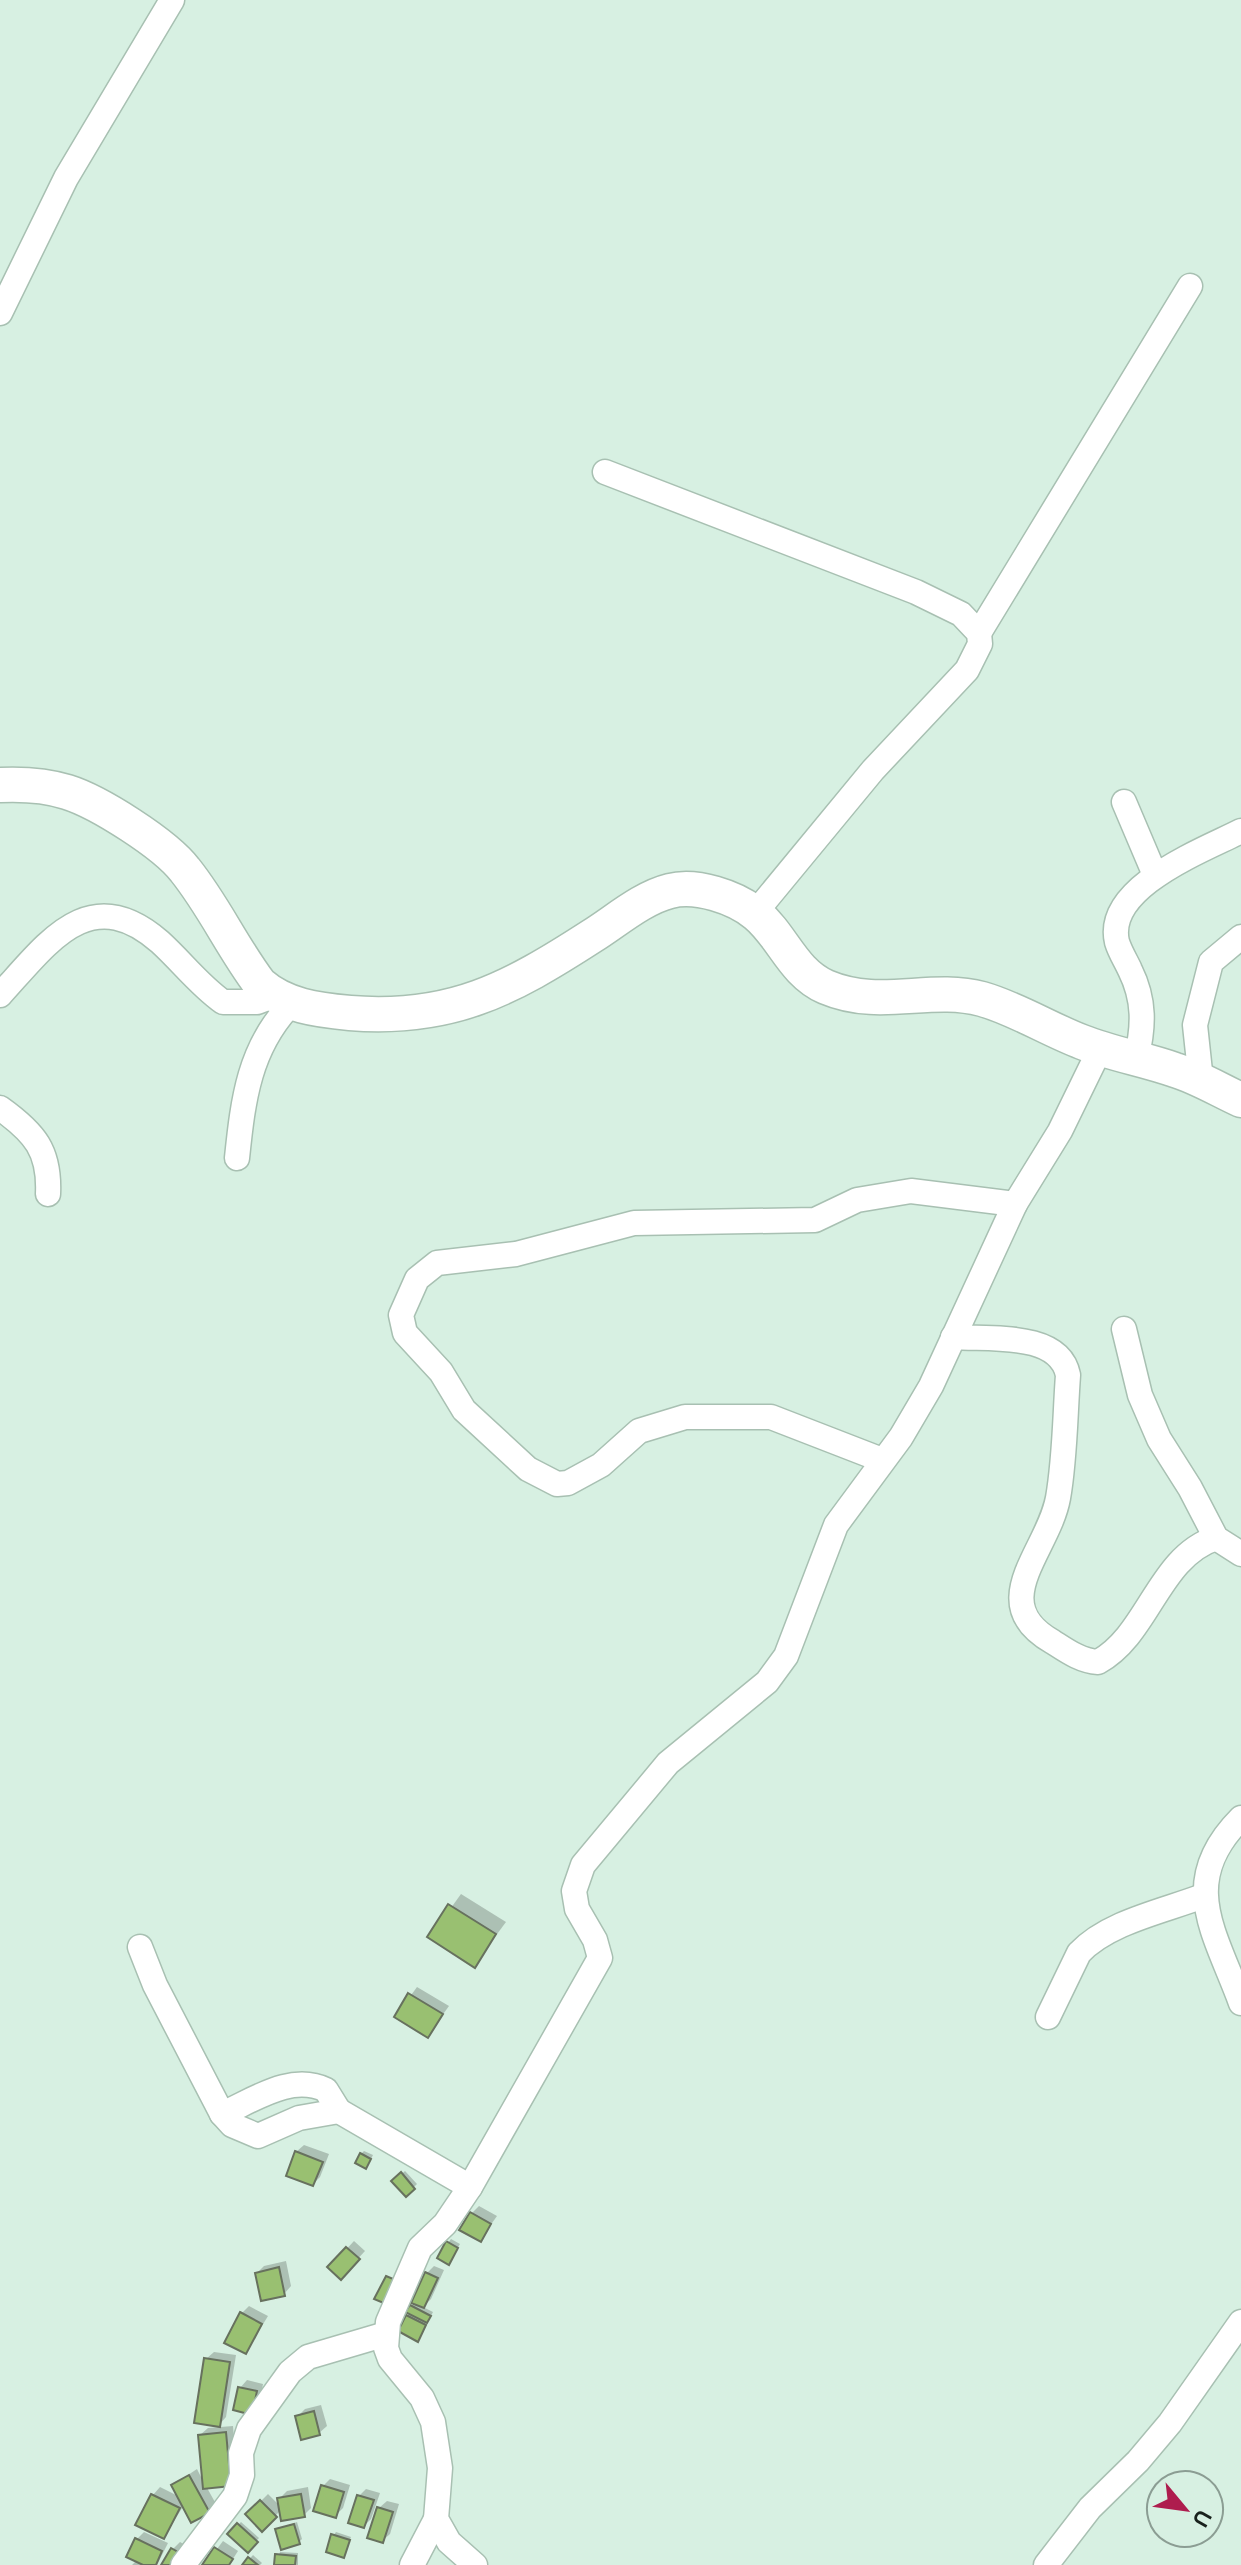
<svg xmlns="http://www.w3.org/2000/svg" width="1241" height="2565" viewBox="0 0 1241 2565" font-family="Overpass,sans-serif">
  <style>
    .shadow { fill: #0003 }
    .building { fill: #99c071; stroke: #67715e; stroke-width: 2 }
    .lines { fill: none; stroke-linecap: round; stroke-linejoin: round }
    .street-casing { stroke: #a8c0b2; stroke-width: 27 }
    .secondary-casing { stroke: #a8c0b2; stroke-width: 37 }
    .street { stroke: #fff; stroke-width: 24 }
    .secondary { stroke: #fff; stroke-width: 34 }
  </style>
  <rect width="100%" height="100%" fill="#d7f0e2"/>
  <!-- shadow -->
  <g class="shadow">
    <path d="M461,1894L506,1922L474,1965L430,1937Z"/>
    <path d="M417,1987L449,2006L428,2035L396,2016Z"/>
    <path d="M304,2145L329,2154L320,2177L313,2184L296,2152Z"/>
    <path d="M364,2151L373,2155L369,2163L361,2154Z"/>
    <path d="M405,2171L417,2184L406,2195L394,2181Z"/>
    <path d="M479,2206L497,2216L480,2240L471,2214Z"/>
    <path d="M451,2239L460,2244L449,2262L448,2243Z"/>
    <path d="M354,2241L365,2251L341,2277L330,2267Z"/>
    <path d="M286,2261L291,2286L284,2294L257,2273L264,2266Z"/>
    <path d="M434,2266L444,2270L431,2299L423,2307L433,2312L421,2336L408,2316L427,2273Z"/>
    <path d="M249,2306L268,2316L246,2352L242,2313Z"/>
    <path d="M214,2352L236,2355L226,2417L219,2425L206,2359Z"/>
    <path d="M247,2380L263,2384L259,2405L240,2388Z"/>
    <path d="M321,2405L327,2426L319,2433L297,2417L305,2409Z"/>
    <path d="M233,2426L237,2477L206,2486L216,2504L208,2511L184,2505L164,2537L153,2495L160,2487L180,2497L173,2485L197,2469L204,2483L200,2435L208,2428Z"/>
    <path d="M330,2479L350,2485L343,2508L335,2516L323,2486Z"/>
    <path d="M308,2487L311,2508L304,2515L281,2510L262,2529L248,2514L268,2494L280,2506L279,2499L287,2491Z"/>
    <path d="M366,2489L380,2493L371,2519L364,2526L359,2496Z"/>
    <path d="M387,2501L399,2504L390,2534L382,2541L379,2508Z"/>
    <path d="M241,2522L259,2538L248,2550L230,2534Z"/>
    <path d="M297,2522L302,2539L299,2542L277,2530Z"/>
    <path d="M144,2532L168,2543L157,2565H132L137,2560V2539Z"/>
    <path d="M336,2532L351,2537L343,2555L333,2536Z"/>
    <path d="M223,2541L238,2551L229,2565H205Z"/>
    <path d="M180,2542L191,2548L164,2565L173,2549Z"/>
    <path d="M280,2552L298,2553V2565H276Z"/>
    <path d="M253,2555L262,2563L260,2565H244Z"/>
  </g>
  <!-- building -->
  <g class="building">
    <path d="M448,1904L496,1934L475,1968L427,1937Z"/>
    <path d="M408,1993L443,2014L428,2038L394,2017Z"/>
    <path d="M295,2151L323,2162L313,2186L286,2176Z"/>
    <path d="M360,2153L371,2159L366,2169L355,2163Z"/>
    <path d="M401,2172L415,2189L406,2197L391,2181Z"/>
    <path d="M470,2212L491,2224L481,2242L459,2230Z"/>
    <path d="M446,2241L458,2248L449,2265L437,2258Z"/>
    <path d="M346,2247L360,2259L341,2280L327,2267Z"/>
    <path d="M279,2267L285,2296L261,2301L255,2273Z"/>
    <path d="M425,2272L438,2278L424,2308L411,2303Z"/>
    <path d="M386,2276L398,2281L386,2304L374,2299Z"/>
    <path d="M410,2305L431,2316L427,2323L405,2312Z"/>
    <path d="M240,2312L262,2324L246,2354L224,2343Z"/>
    <path d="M406,2315L426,2325L418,2342L398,2331Z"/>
    <path d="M204,2358L230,2362L220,2427L194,2423Z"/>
    <path d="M238,2387L257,2391L252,2415L233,2410Z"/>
    <path d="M314,2411L320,2435L301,2440L295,2416Z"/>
    <path d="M226,2432L231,2486L203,2489L198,2435Z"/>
    <path d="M189,2475L210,2513L191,2523L171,2485Z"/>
    <path d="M321,2485L344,2492L336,2518L313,2511Z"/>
    <path d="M151,2494L180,2508L164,2539L135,2525Z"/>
    <path d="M301,2494L305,2517L281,2521L277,2498Z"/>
    <path d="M357,2495L374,2500L364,2528L348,2523Z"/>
    <path d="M260,2500L277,2517L262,2532L245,2514Z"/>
    <path d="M377,2507L393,2512L383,2543L367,2538Z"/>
    <path d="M237,2523L258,2542L248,2553L227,2534Z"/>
    <path d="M294,2524L300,2544L281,2550L275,2529Z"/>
    <path d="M331,2534L350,2540L344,2558L326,2552Z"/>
    <path d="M135,2538L162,2551L156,2565H143L126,2557Z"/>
    <path d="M214,2547L233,2559L229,2565H202Z"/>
    <path d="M171,2548L185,2556L180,2565H161Z"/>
    <path d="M275,2554L296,2556L295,2565H274Z"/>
    <path d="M248,2557L258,2565H242Z"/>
  </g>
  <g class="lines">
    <defs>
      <g id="street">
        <path d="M0,313L66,178L172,0"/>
        <path d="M605,472L916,592L961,614L979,633L980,644L967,670L873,770L755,913"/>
        <path d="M979,633L1190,286"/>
        <path d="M1124,802L1155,875"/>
        <path d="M0,995C47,944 89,880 160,942C182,962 199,985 223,1002H257L273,996"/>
        <path d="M1136,1059C1144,1027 1145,1000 1130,970C1126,961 1120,952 1117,942C1104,887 1204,850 1241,831"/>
        <path d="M1201,1081L1195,1025L1211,962L1241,937"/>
        <path d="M0,1108C35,1133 50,1151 48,1194"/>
        <path d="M237,1158C243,1100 249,1047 292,1003"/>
        <path d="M1124,1329L1140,1395L1159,1439L1190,1488L1216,1538L1241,1554"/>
        <path d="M953,1337C989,1340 1059,1331 1068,1375C1065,1416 1065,1459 1058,1498C1048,1552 984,1603 1053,1642C1067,1651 1081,1661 1098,1662C1149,1634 1158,1557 1216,1538"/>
        <path d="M882,1460L771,1417H685L639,1431L601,1465L568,1483L557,1484L528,1469L464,1410L441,1372L405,1333L401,1315L417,1279L437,1263L516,1254L634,1223L815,1220L857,1200L911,1191L1015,1204"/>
        <path d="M1241,1818C1177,1882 1215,1932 1241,2003"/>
        <path d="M140,1947L155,1985L222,2114L232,2125L258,2136L299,2118L339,2111L470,2187"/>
        <path d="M1048,2017L1079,1953C1108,1922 1164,1911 1203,1896"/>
        <path d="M222,2114C254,2100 291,2073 326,2090L339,2111"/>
        <path d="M183,2565L235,2496L242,2475L241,2453L249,2429L290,2372L308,2357L386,2334"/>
        <path d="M412,2565L436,2519"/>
        <path d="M475,2565L449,2542L436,2519L440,2468L433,2422L422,2398L390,2359L386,2348L388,2322L420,2248L445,2224L470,2187L600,1958L595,1940L577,1909L574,1891L583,1865L668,1763L767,1682L786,1656L836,1525L901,1437L931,1386L1015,1204L1060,1131L1100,1049"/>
        <path d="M1046,2565L1090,2508L1138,2461L1170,2423L1241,2322"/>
      </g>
      <path id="secondary" d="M0,785C23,784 45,785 67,792C99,802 165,844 185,870C214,906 232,947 260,984C285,1006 317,1010 350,1013C451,1021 510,989 592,936C616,921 642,898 670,891C696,884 735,897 756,914C783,936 792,972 826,987C880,1010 930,985 982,999C1017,1009 1048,1029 1082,1042C1112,1054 1144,1059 1175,1070C1198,1077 1219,1090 1241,1100"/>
    </defs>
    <!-- street casing -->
    <use href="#street" class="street-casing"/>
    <!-- secondary casing -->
    <use href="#secondary" class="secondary-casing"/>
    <!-- street -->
    <use href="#street" class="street"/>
    <!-- secondary -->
    <use href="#secondary" class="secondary"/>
  </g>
  <!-- north arrow -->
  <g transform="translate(1185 2509) rotate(119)"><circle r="38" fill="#d7f0e2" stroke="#8b9d93" stroke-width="2"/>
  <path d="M0-6L14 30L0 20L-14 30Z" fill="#ae1d4e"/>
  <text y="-12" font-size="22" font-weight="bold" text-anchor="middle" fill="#18211c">U</text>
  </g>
</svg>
